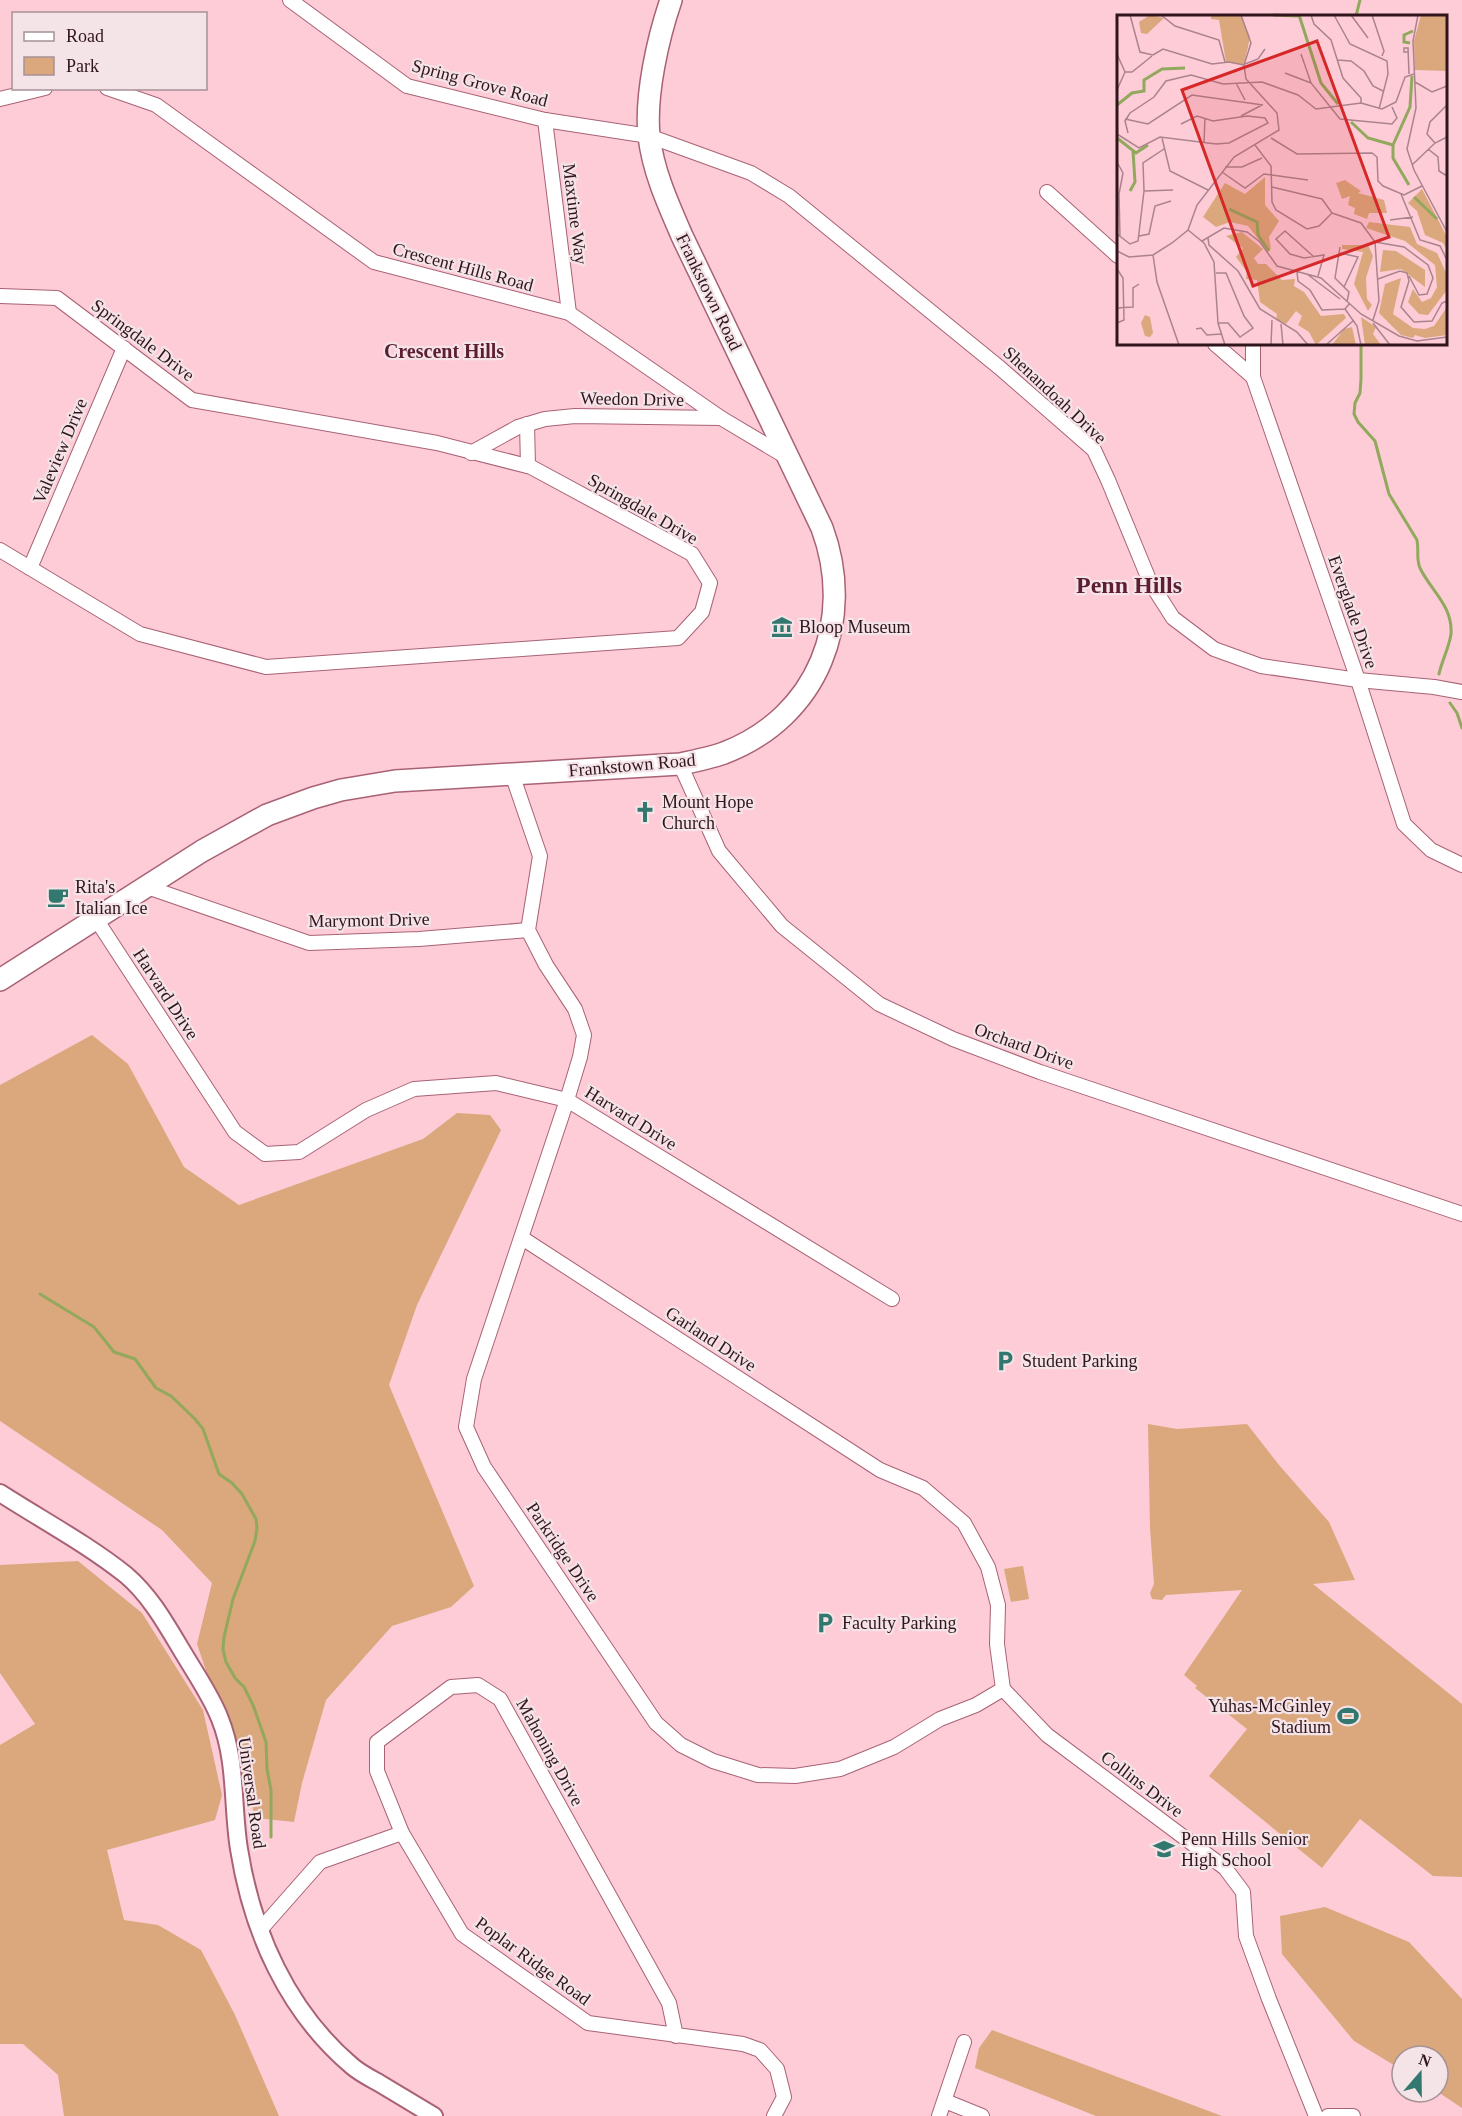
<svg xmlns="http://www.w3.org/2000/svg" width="1462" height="2116" viewBox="0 0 1462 2116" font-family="Georgia,serif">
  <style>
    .green { fill: #daa87c }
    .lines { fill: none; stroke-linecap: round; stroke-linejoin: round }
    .stream { stroke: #91a85d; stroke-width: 3 }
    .minor-casing { stroke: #a96275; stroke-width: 16 }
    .tertiary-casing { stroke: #a96275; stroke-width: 20 }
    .primary-casing { stroke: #a96275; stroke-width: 24 }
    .minor { stroke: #fff; stroke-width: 14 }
    .tertiary { stroke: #fff; stroke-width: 16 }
    .primary { stroke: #fff; stroke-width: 21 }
    .labels { text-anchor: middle; stroke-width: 4.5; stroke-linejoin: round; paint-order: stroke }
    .street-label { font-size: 18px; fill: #31151d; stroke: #f4e3e7 }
    .poi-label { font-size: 18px; fill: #31151d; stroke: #f4e3e7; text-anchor: start }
    .neighbourhood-label { font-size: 20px; font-weight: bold; fill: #5d1e33; stroke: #f4e3e7 }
    .district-label { font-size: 24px; font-weight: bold; fill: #5d1e33; stroke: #f4e3e7 }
    .inset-river { fill: none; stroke: #91a85d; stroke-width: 3 }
    .inset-road { fill: none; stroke: #ab838d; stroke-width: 1.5 }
    .view { fill: #d62828; fill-opacity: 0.15; stroke: #d62828; stroke-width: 3 }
    .inset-edge { fill: none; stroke: #31151d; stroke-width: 3 }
  </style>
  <rect width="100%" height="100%" fill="#fdccd7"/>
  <!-- green -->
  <g class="green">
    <path d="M92,1035L128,1064L184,1167L239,1205L423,1139L457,1113L490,1115L501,1130L417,1305L389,1385L474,1586L451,1607L392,1626L326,1700L302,1783L294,1822L256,1818L197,1644L212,1583L162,1530L0,1421V1085Z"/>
    <path d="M1148,1424L1177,1429L1247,1424L1279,1465L1329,1522L1355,1580L1313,1584L1462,1704V1877L1433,1876L1360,1819L1322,1868L1209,1776L1247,1729L1195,1688L1197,1686L1184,1675L1242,1590L1166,1595L1162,1600L1152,1599L1150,1593L1154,1584L1150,1528Z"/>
    <path d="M78,1561L142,1613L203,1710L222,1795L215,1820L107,1850L124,1920L158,1925L201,1950L235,2015L279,2116H64L58,2075L23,2044H0V1745L35,1724L0,1673V1565Z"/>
    <path d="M1023,1566L1029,1599L1011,1602L1004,1569Z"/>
    <path d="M1325,1907L1409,1942L1462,1999V2108L1438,2092V2056H1402V2070L1354,2041L1282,1954L1280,1916Z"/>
    <path d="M992,2030L1222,2116H1096L975,2068L979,2048Z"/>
  </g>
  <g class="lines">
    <!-- stream -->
    <g class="stream">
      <path d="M1356,16L1360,0"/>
      <path d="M1361,344V379L1360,393L1355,403L1354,414L1358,422L1375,441L1389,494L1417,540C1419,550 1416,559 1420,568C1431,591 1453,606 1451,634C1449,648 1442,660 1439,674"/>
      <path d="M1450,703L1457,713L1462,728"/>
      <path d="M40,1294L94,1327L114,1352L135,1359L156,1388L171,1396L195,1419L203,1429L219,1474L232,1483L242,1494L256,1519L257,1528L255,1541L233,1599L224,1637L223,1649L226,1662L235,1678L244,1687L253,1705L266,1742L267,1769L271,1790V1837"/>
    </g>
    <defs>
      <g id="minor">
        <path d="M290,0L407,86L545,120L649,136L751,173L789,196L1000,368L1094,450L1108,480L1150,582L1173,618L1214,649L1261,666L1358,680L1434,687L1462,692"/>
        <path d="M107,88L156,105L374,262L569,313L721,418"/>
        <path d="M0,99L45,88"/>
        <path d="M545,120L569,313"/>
        <path d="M1047,192L1118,256"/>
        <path d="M0,296L57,298L192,400L437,443L531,467L692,554L710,583L702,612L678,638L266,667L140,634L0,550"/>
        <path d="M1215,344L1253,377"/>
        <path d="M1253,344V377L1358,680L1404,824L1431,850L1462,865"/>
        <path d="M527,424L528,466"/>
        <path d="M471,453L518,427L545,419L575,416L721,418L788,458"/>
        <path d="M30,568L124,348"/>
        <path d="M680,764L719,851L782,926L879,1004L953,1039L1040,1072L1462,1214"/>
        <path d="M512,774L540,856L528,930L546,965L575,1009L584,1035L580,1057L567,1100L474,1379L466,1427L484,1467L656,1723L681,1745L713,1761L758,1775L795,1776L840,1769L894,1747L940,1719L976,1705L1003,1689L997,1644L998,1605L988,1567L964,1523L923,1488L880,1470L522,1238"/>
        <path d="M147,887L309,943L419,939L528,930"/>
        <path d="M96,919L235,1132L265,1154L299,1152L366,1110L414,1089L496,1083L567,1100L892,1299"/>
        <path d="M1003,1689L1047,1735L1225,1868L1243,1892L1246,1936L1269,1999L1316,2116"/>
        <path d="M260,1930L320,1862L402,1833"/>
        <path d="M676,2036L669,2003L500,1699L478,1685L451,1687L377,1742V1771L402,1833L462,1934L588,2023L743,2044L760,2050L777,2069L784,2097L774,2116"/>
        <path d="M945,2101L982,2116"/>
        <path d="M939,2116L964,2042"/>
        <path d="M1328,2116H1353"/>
      </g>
      <path id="tertiary" d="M0,1493C42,1520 87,1544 126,1575C153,1598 169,1630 187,1659C199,1679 212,1698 220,1719C237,1761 232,1806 239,1849C252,1932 288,2012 352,2066C360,2073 370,2078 379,2083C397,2094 416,2105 434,2116"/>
      <path id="primary" d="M0,980L202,851L267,815L313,798L341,790L395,781L680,764C695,761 710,758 724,753C818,717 856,620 822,528L682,236C668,204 653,171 649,136C645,95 658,38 671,0"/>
    </defs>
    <!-- minor casing -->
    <use href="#minor" class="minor-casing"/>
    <!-- tertiary casing -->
    <use href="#tertiary" class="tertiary-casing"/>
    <!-- primary casing -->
    <use href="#primary" class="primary-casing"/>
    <!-- minor -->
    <use href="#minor" class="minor"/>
    <!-- tertiary -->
    <use href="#tertiary" class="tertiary"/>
    <!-- primary -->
    <use href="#primary" class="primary"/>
  </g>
  <!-- icons -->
  <defs>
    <symbol id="museum-bare" viewBox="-9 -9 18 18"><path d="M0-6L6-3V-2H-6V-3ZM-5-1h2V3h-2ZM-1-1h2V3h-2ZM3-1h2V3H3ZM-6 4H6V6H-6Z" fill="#33786e" stroke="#f4e3e7" stroke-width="2.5" paint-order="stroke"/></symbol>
    <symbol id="church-bare" viewBox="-9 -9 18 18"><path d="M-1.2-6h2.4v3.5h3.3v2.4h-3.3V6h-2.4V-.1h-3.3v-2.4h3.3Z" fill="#33786e" stroke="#f4e3e7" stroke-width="2.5" paint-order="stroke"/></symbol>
    <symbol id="cafe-bare" viewBox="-9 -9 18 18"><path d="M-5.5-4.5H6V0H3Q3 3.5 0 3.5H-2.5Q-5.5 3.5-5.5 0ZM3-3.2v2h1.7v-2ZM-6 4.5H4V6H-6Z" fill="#33786e" stroke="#f4e3e7" stroke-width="2.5" paint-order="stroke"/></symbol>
    <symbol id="parking-bare" viewBox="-9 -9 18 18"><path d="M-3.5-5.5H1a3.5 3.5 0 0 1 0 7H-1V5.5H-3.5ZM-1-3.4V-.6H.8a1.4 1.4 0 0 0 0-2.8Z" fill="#33786e" stroke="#f4e3e7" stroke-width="2.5" paint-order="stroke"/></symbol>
    <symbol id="stadium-bare" viewBox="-9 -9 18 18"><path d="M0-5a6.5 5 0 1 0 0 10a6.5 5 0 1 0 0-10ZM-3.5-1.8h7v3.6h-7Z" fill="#33786e" stroke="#f4e3e7" stroke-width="2.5" paint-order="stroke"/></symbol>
    <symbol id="school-bare" viewBox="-9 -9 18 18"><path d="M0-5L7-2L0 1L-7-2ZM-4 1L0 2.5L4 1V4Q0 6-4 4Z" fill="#33786e" stroke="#f4e3e7" stroke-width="2.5" paint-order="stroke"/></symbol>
  </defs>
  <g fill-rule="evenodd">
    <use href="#museum-bare" x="767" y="612" width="30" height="30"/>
    <use href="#church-bare" x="630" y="797" width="30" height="30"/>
    <use href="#cafe-bare" x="43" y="882" width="30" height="30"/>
    <use href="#parking-bare" x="990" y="1346" width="30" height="30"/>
    <use href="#parking-bare" x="810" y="1608" width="30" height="30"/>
    <use href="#stadium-bare" x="1333" y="1701" width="30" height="30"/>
    <use href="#school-bare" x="1149" y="1834" width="30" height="30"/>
  </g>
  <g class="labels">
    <!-- street labels -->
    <g class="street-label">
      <text transform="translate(480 83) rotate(15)" y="6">Spring Grove Road</text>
      <text transform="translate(575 214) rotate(83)" y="6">Maxtime Way</text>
      <text transform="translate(463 267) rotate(15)" y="6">Crescent Hills Road</text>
      <text transform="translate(709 292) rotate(64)" y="6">Frankstown Road</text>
      <text transform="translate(143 340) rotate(37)" y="6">Springdale Drive</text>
      <text transform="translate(1055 395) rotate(43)" y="6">Shenandoah Drive</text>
      <text transform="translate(632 399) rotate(1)" y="6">Weedon Drive</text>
      <text transform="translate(60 451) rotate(-67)" y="6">Valeview Drive</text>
      <text transform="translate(643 509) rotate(30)" y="6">Springdale Drive</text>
      <text transform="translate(1353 612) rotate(71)" y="6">Everglade Drive</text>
      <text transform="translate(632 765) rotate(-5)" y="6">Frankstown Road</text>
      <text transform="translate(369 920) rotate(-1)" y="6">Marymont Drive</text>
      <text transform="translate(166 994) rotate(57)" y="6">Harvard Drive</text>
      <text transform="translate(1024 1046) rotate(20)" y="6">Orchard Drive</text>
      <text transform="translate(631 1118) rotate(32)" y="6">Harvard Drive</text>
      <text transform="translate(711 1339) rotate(33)" y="6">Garland Drive</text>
      <text transform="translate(563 1552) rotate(56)" y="6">Parkridge Drive</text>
      <text transform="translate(550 1752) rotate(61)" y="6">Mahoning Drive</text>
      <text transform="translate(1142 1784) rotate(37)" y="6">Collins Drive</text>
      <text transform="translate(252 1793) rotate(82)" y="6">Universal Road</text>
      <text transform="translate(533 1961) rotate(36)" y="6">Poplar Ridge Road</text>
    </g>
    <!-- poi labels -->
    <g class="poi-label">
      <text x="799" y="633">Bloop Museum</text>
      <text x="662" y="808">Mount Hope<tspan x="662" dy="21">Church</tspan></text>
      <text x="75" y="893">Rita's<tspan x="75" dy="21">Italian Ice</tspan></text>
      <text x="1022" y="1367">Student Parking</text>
      <text x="842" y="1629">Faculty Parking</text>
      <text x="1331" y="1712" text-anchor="end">Yuhas-McGinley<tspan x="1331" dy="21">Stadium</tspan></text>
      <text x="1181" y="1845">Penn Hills Senior<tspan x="1181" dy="21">High School</tspan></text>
    </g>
    <!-- neighbourhood labels -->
    <g class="neighbourhood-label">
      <text x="444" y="358">Crescent Hills</text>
    </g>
    <!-- district labels -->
    <g class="district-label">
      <text x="1129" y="593">Penn Hills</text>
    </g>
  </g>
  <!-- overview -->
  <g transform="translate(1117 15)">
    <rect width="330" height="330" fill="#fdccd7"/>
    <path d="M33,0L47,3L30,19L24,18L22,7ZM94,0H124L133,22L127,50L109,47L102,5L94,4ZM304,0H330V56L298,55L297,26ZM148,162V190L162,206L152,222L154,234L150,235L131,211L113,207L99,212L86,202L108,168L128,179ZM228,165L244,176L241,178L267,185L270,198H252L250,204L237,199L238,193L231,190L233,181L225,184L219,168ZM305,174L330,222V235L326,228L308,220L300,196L291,188ZM252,207L293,212L300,229L320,238L330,260V275L311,300L302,299L291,287L296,274L305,287L314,283L320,272L318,250L288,226L249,213ZM125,217L146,234L137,243L141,249H149L165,265L178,264L177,271L187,277L204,301L227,299L229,303L199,330L192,317L181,310L185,301L179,296L169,309L159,305L160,299L143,287L140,265L129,264L130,257L119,242L126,233L109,221ZM225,230H251L256,241L249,263L250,284L255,290L251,296L237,269L246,237L225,234ZM266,235L279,236L308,255V272L284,254L263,257ZM284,263L276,299L296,313L308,314L317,311L330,292V320L308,323L298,320L296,323L284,320L262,298L268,269ZM28,300L33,302L36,318L33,322L28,321L24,308ZM244,302L259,312L256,319L264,330H248ZM235,312L239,330H215L227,314Z" fill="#daa87c"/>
    <path class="inset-river" d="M156,0L181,1M182,0L204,68L221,89M293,28L287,27V20L296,16M0,90L15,78L27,76V65L45,54L68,53M234,107L251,123L276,130V143L292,170M0,123L19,138L31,130M276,130L293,92L295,61M13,176L18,167L16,136M297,182L320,204M112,194L140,207L141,220L152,236"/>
    <path class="inset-road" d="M13,0L23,37L36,40L46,34L95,49L112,47L127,50M44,0L58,11L102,25L108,47M194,0L197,9L214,25L226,63L244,83V88M217,0L233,29L270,46L271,59L262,94M234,0L251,23M255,0L267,36L265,41M301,0L296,26L299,93L290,134L297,155L330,217M291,37H287V33H291L292,59M0,39L8,57M184,39L194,68L223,104L275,109L280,103L275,92M220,45L234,46L247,56L256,71L266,76M128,49L141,44L148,34M8,57H15L35,41M168,58L194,68M298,67L315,77L330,71M119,68L128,85M0,75L8,57M124,101L145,90M8,104L31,109L75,80L146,90M11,118L8,106L13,98L37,82L49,66L74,60L106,69L145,67L181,80L199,94L244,88L265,94L279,87L288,62L297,59M0,119L22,133L43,122L99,129L112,128L151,108L148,103L130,101L96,106L80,101L64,109M45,123L53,156L91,175M154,123L180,139L255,138L260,142L261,166L266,171L287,180L305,171M87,127L88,103M318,128L310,119L313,107L330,90M138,130L154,151L155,187L159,195L190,214L202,211L215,198L205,184L155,172M311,134L321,142L322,156L330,161M0,147L6,158L2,179L3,222M295,150L318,128L330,122M108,152H125L145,143M105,157L128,173L147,159L191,165M27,176L56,175M284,179L303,225L323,231L330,245M215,198L244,208L258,227L262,286L256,305M273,205L296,202M71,215L87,228L97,247L101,308L108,330M0,219L13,229L21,226L27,176L26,148L47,134M22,221L32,219L38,191L54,186M91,223L92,230L121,256L143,294L180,317L191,330M85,226L107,213L130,217L143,227L160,251L204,263L244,299L282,321L300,326L330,322M258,227L287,232L311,250L316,263L310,279L302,280L292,261M223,232L218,263L232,277L230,287M0,236L12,242L36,240L55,228L71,215L80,190L117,142L162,115L160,98L129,64L127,50L134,28L124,0M223,238L241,242L227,272M36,240L40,267L62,330M196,241L168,216L159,224L173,239L187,243L207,240L201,261M0,254L6,263L7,305L0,308M180,257L181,266L193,275L205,295L228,294L233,288M99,258H109L127,301L136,313L123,322L111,308H101M190,259L223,284M261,264L283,256L290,258L292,266L284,292L297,307L315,306L325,288L330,286M0,293L16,292V273L22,269M228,294L240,311L244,330M256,308L273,330M164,309L166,330M79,314L84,313L90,320L104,319M154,330L155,305M209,330L237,305"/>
    <path class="view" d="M200,26L272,222L136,271L65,75Z"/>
    <rect width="330" height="330" class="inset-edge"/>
  </g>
  <!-- legend -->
  <rect x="12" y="12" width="195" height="78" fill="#f4e3e7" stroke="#a69196" stroke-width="1.5"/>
  <rect x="24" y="32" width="30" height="9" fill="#ffffff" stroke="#a69196" stroke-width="1.5"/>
  <text x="66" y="42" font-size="18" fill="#31151d">Road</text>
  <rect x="24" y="57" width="30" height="18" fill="#daa87c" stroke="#a69196" stroke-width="1.5"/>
  <text x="66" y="72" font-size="18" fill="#31151d">Park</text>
  <!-- north arrow -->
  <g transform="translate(1420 2074) rotate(20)"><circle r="28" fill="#f4e3e7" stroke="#a69196" stroke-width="1.5"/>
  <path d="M0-4.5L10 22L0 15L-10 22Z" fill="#33786e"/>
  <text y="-9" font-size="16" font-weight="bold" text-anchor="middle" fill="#31151d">N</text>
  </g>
</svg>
